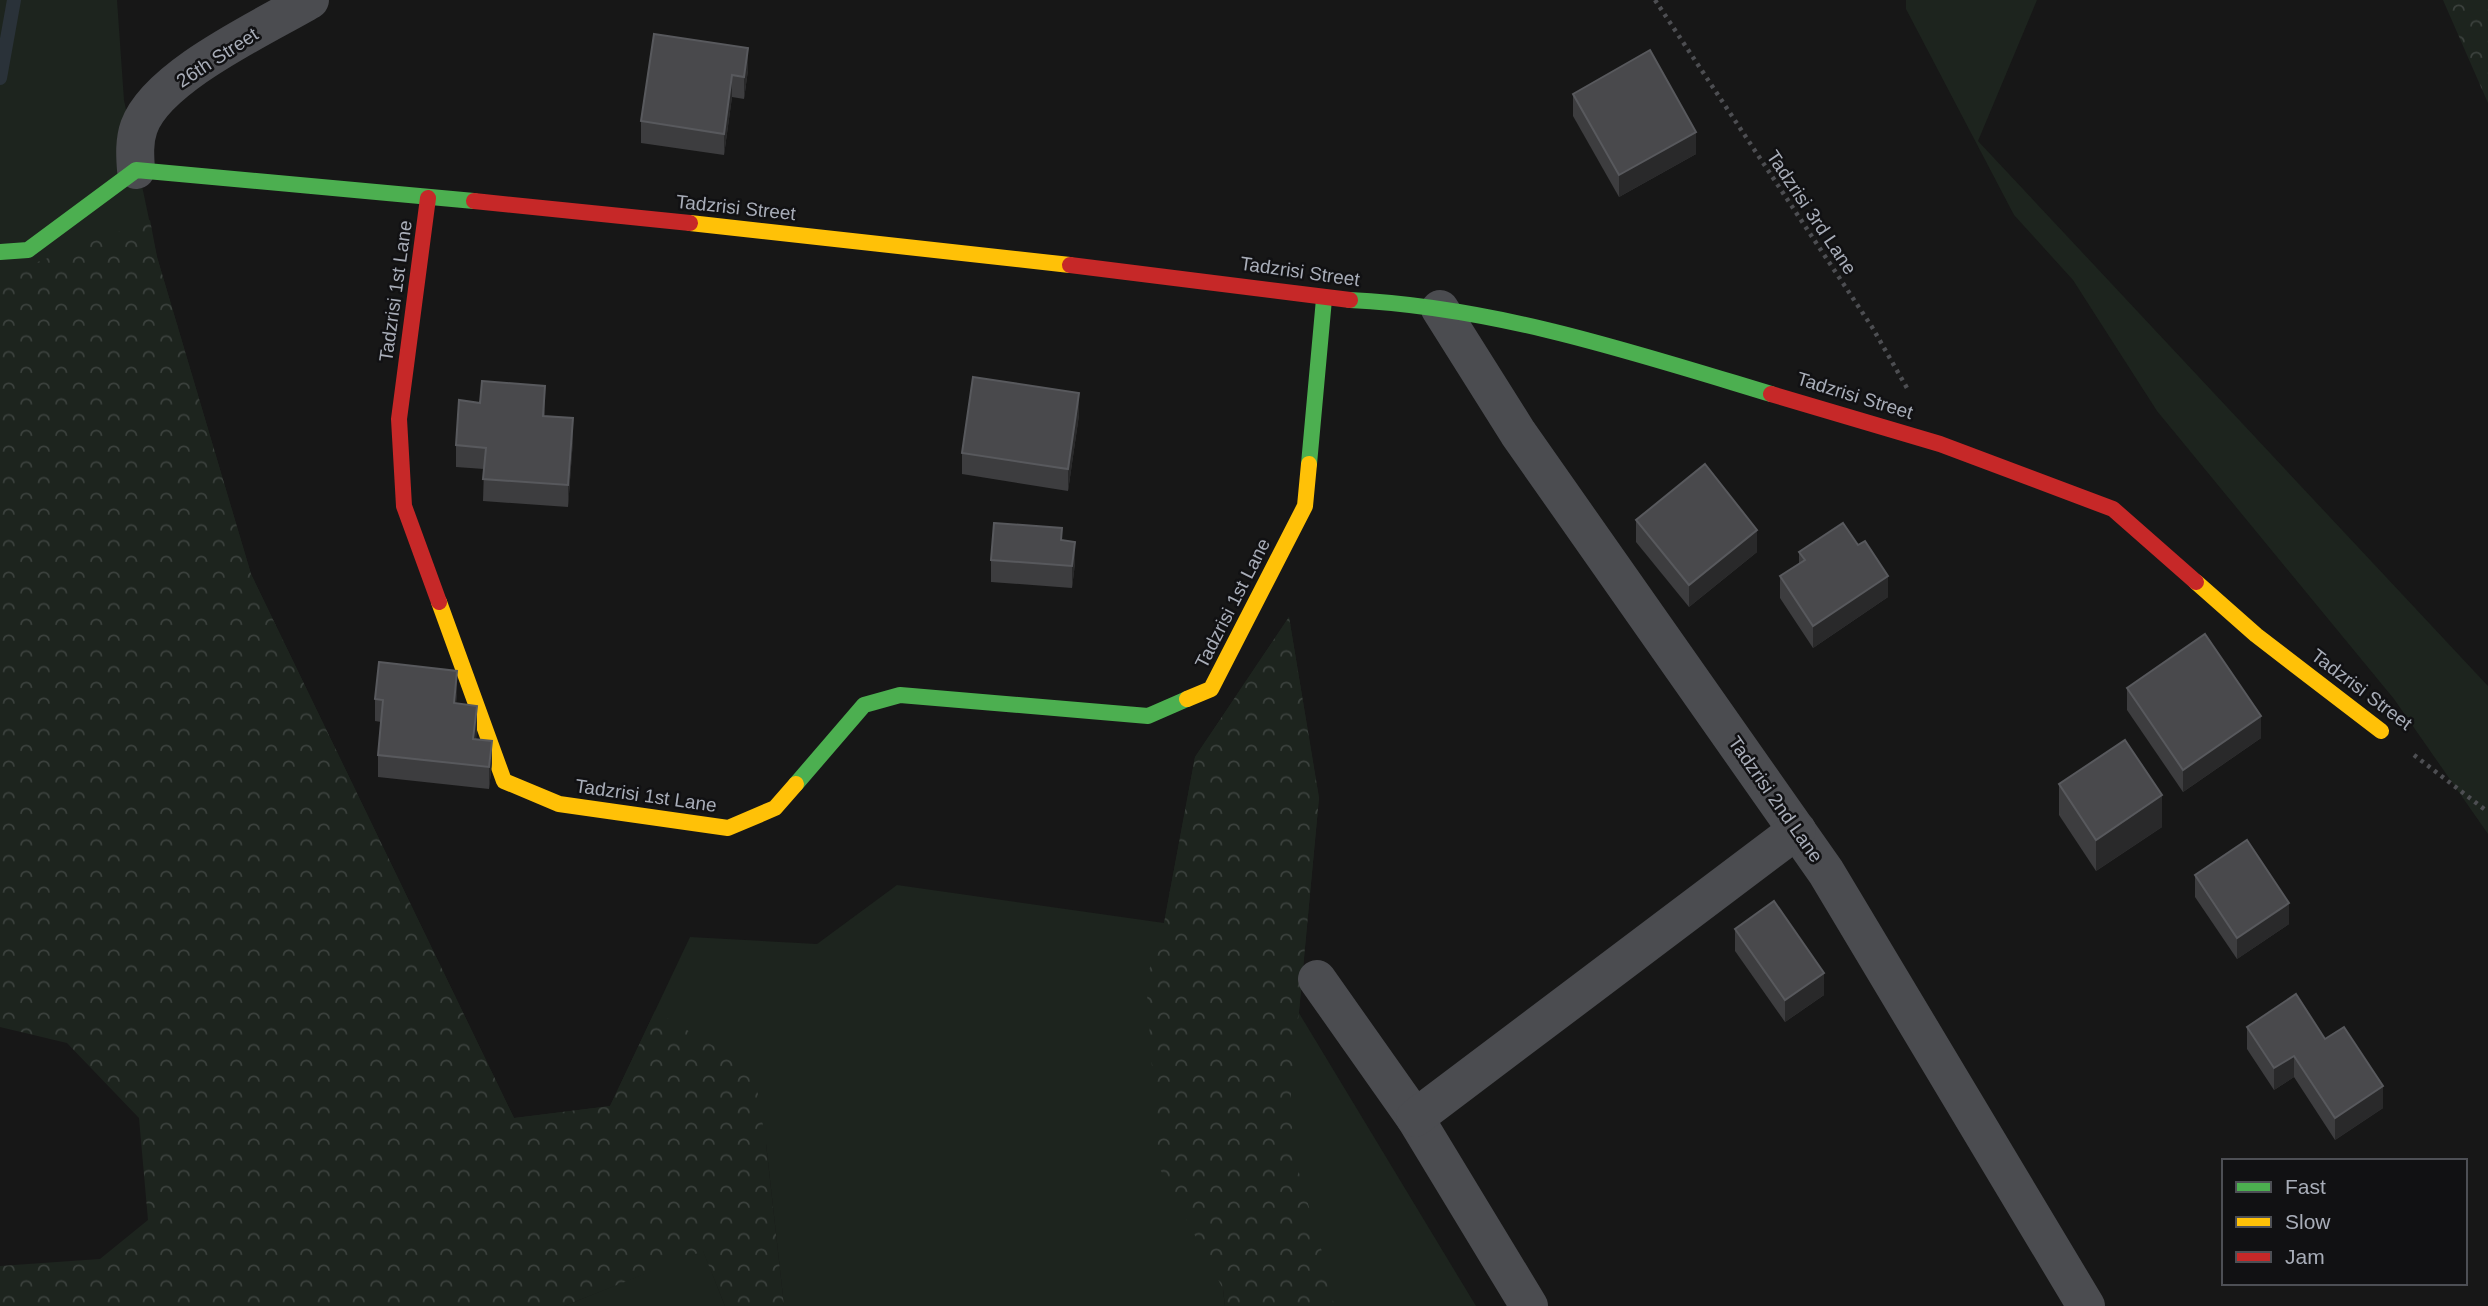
<svg xmlns="http://www.w3.org/2000/svg" width="2488" height="1306" viewBox="0 0 2488 1306" font-family="Arial,sans-serif">
  <style>
    .green { fill: #1d241e }
    .forest { fill: url(#forest-crowns) }
    .lines { fill: none; stroke-linecap: round; stroke-linejoin: round }
    .stream { stroke: #2a3239; stroke-width: 14 }
    .path { stroke: #4d4e52; stroke-width: 4.5; stroke-dasharray: 3.5 5; stroke-linecap: butt }
    .street { stroke: #4b4c50; stroke-width: 38 }
    .fast { stroke: #4caf50; stroke-width: 16 }
    .slow { stroke: #ffc107; stroke-width: 16 }
    .jam { stroke: #c62828; stroke-width: 16 }
    .wall { fill: #3d3d3f }
    .shaded-wall { fill: #29292a }
    .building { fill: #49494c; stroke: #58595d; stroke-width: 2 }
    .labels { text-anchor: middle; stroke-width: 5; stroke-linejoin: round; paint-order: stroke }
    .street-label { font-size: 19px; fill: #a8adb8; stroke: #111113 }
  </style>
  <defs>
    <pattern id="forest-crowns" width="20" height="18" patternUnits="userSpaceOnUse" patternTransform="scale(1.75)"><rect width="20" height="18" fill="#1d241e"/><path d="M2 6a3 3 0 1 1 6 0M12 15a3 3 0 1 1 6 0" fill="none" stroke="#3b413d"/></pattern>
  </defs>
  <rect width="100%" height="100%" fill="#171717"/>
  <!-- green -->
  <g class="green">
    <path d="M0,0H117L124,100L157,257L251,574L514,1118L610,1106L690,937L817,944L897,885L1164,923L1195,757L1289,617L1319,798L1299,1013L1476,1306H1300L1223,1289L1225,1306H784L766,1144L508,1147L0,278Z"/>
    <path d="M1906,0H2037L1978,141L2488,686V834L2394,699L2157,411L2073,280L2014,215L1906,9Z"/>
    <path d="M703,1250L725,1306H564Z"/>
  </g>
  <!-- forest -->
  <g class="forest">
    <path d="M2443,0H2488V103Z"/>
    <path d="M150,220L157,257L251,574L514,1118L610,1106L655,1011L754,1070L766,1144L784,1306H725L703,1251L564,1306H0V1266L100,1259L148,1220L139,1118L67,1043L0,1027V276Z"/>
    <path d="M1289,617L1319,798L1290,1105L1295,1159L1327,1269L1334,1306H1225L1223,1289L1159,1167L1146,980L1164,923L1195,757Z"/>
  </g>
  <g class="lines">
    <!-- stream -->
    <path class="stream" d="M0,78L14,0"/>
    <!-- path -->
    <g class="path">
      <path d="M1655,0L1872,327L1907,388"/>
      <path d="M2414,755L2488,812"/>
    </g>
    <!-- street -->
    <g class="street">
      <path d="M136,170C135,156 134,141 139,127C157,76 264,27 310,0"/>
      <path d="M1440,309L1518,433L1826,872L2086,1306"/>
      <path d="M1317,979L1415,1118L1529,1306"/>
      <path d="M1415,1118L1797,830"/>
    </g>
    <!-- fast -->
    <g class="fast">
      <path d="M0,252L28,250L136,170L474,201"/>
      <path d="M1350,300C1496,307 1632,352 1771,394"/>
      <path d="M1309,464L1324,299"/>
      <path d="M796,784L864,705L900,695L1148,716L1187,699"/>
    </g>
    <!-- slow -->
    <g class="slow">
      <path d="M690,223L1070,265"/>
      <path d="M2196,582L2256,635L2381,731"/>
      <path d="M439,602L504,781L559,804L728,828L775,808L796,784"/>
      <path d="M1187,699L1211,689L1305,506L1309,464"/>
    </g>
    <!-- jam -->
    <g class="jam">
      <path d="M428,198L399,419L404,506L439,602"/>
      <path d="M474,201L690,223"/>
      <path d="M1070,265L1350,300"/>
      <path d="M1771,394L1940,444L2113,509L2196,582"/>
    </g>
  </g>
  <!-- wall -->
  <g class="wall">
    <path d="M654,34L748,70L744,99L732,97L724,155L641,143V121Z"/>
    <path d="M1573,94L1696,154L1619,197L1573,116Z"/>
    <path d="M545,408V416L573,440L568,507L483,501L484,469L456,467V445Z"/>
    <path d="M1079,415L1068,491L962,474V453Z"/>
    <path d="M1636,520L1757,552L1689,607L1636,542Z"/>
    <path d="M1062,540L1075,563L1072,588L991,582V560Z"/>
    <path d="M1799,552L1888,597L1813,648L1780,598V576L1799,564Z"/>
    <path d="M2127,688L2261,738L2183,792L2127,710Z"/>
    <path d="M457,693L456,703L477,728L476,740L492,763L489,789L378,777V755L381,722L375,721V699Z"/>
    <path d="M2059,784L2162,827L2096,871L2059,815Z"/>
    <path d="M2195,875L2289,924L2237,959L2195,897Z"/>
    <path d="M1735,929L1824,995L1785,1022L1735,951Z"/>
    <path d="M2247,1027L2325,1039L2383,1108L2335,1140L2294,1077L2274,1090L2247,1049Z"/>
  </g>
  <!-- shaded-wall -->
  <g class="shaded-wall">
    <path d="M748,48V70L744,99V77Z"/>
    <path d="M732,75V97L724,155V134Z"/>
    <path d="M1696,132V154L1619,197V175Z"/>
    <path d="M545,386V408L543,437V416Z"/>
    <path d="M1079,393V415L1068,491V469Z"/>
    <path d="M573,418V440L568,507V485Z"/>
    <path d="M1757,530V552L1689,607V585Z"/>
    <path d="M1075,542V563L1072,588V566Z"/>
    <path d="M1888,576V597L1813,648V626Z"/>
    <path d="M457,671V693L454,725V703Z"/>
    <path d="M477,706V728L473,761V739Z"/>
    <path d="M2261,716V738L2183,792V770Z"/>
    <path d="M492,741V763L489,789V767Z"/>
    <path d="M2162,795V827L2096,871V840Z"/>
    <path d="M2289,903V924L2237,959V938Z"/>
    <path d="M1824,973V995L1785,1022V1000Z"/>
    <path d="M2294,1056V1077L2274,1090V1068Z"/>
    <path d="M2383,1086V1108L2335,1140V1118Z"/>
  </g>
  <!-- building -->
  <g class="building">
    <path d="M654,34L748,48L744,77L732,75L724,134L641,121Z"/>
    <path d="M1650,50L1696,132L1619,175L1573,94Z"/>
    <path d="M973,377L1079,393L1068,469L962,453Z"/>
    <path d="M482,381L545,386L543,416L573,418L568,485L483,479L486,448L456,445L459,400L480,403Z"/>
    <path d="M1705,464L1757,530L1689,585L1636,520Z"/>
    <path d="M994,523L1062,528L1061,540L1075,542L1072,566L991,560Z"/>
    <path d="M1843,523L1858,545L1865,541L1888,576L1813,626L1780,576L1805,560L1799,552Z"/>
    <path d="M2205,634L2261,716L2183,770L2127,688Z"/>
    <path d="M379,662L457,671L454,703L477,706L473,739L492,741L489,767L378,755L383,700L375,699Z"/>
    <path d="M2125,740L2162,795L2096,840L2059,784Z"/>
    <path d="M2247,840L2289,903L2237,938L2195,875Z"/>
    <path d="M1774,901L1824,973L1785,1000L1735,929Z"/>
    <path d="M2296,994L2325,1039L2344,1027L2383,1086L2335,1118L2294,1056L2274,1068L2247,1027Z"/>
  </g>
  <g class="labels">
    <!-- street labels -->
    <g class="street-label">
      <text transform="translate(217 57) rotate(-33)" y="7">26th Street</text>
      <text transform="translate(736 207) rotate(6)" y="7">Tadzrisi Street</text>
      <text transform="translate(1812 212) rotate(56)" y="7">Tadzrisi 3rd Lane</text>
      <text transform="translate(1300 271) rotate(8)" y="7">Tadzrisi Street</text>
      <text transform="translate(395 291) rotate(-82)" y="7">Tadzrisi 1st Lane</text>
      <text transform="translate(1855 395) rotate(17)" y="7">Tadzrisi Street</text>
      <text transform="translate(1232 603) rotate(-63)" y="7">Tadzrisi 1st Lane</text>
      <text transform="translate(2362 689) rotate(37)" y="7">Tadzrisi Street</text>
      <text transform="translate(646 795) rotate(8)" y="7">Tadzrisi 1st Lane</text>
      <text transform="translate(1776 799) rotate(55)" y="7">Tadzrisi 2nd Lane</text>
    </g>
  </g>
  <!-- legend -->
  <rect x="2222" y="1159" width="245" height="126" fill="#111113" stroke="#4d4f55" stroke-width="2"/>
  <rect x="2236" y="1182" width="35" height="10" fill="#4caf50" stroke="#4d4f55" stroke-width="2"/>
  <text x="2285" y="1194" font-size="21" fill="#a8adb8">Fast</text>
  <rect x="2236" y="1217" width="35" height="10" fill="#ffc107" stroke="#4d4f55" stroke-width="2"/>
  <text x="2285" y="1229" font-size="21" fill="#a8adb8">Slow</text>
  <rect x="2236" y="1252" width="35" height="10" fill="#c62828" stroke="#4d4f55" stroke-width="2"/>
  <text x="2285" y="1264" font-size="21" fill="#a8adb8">Jam</text>
</svg>
